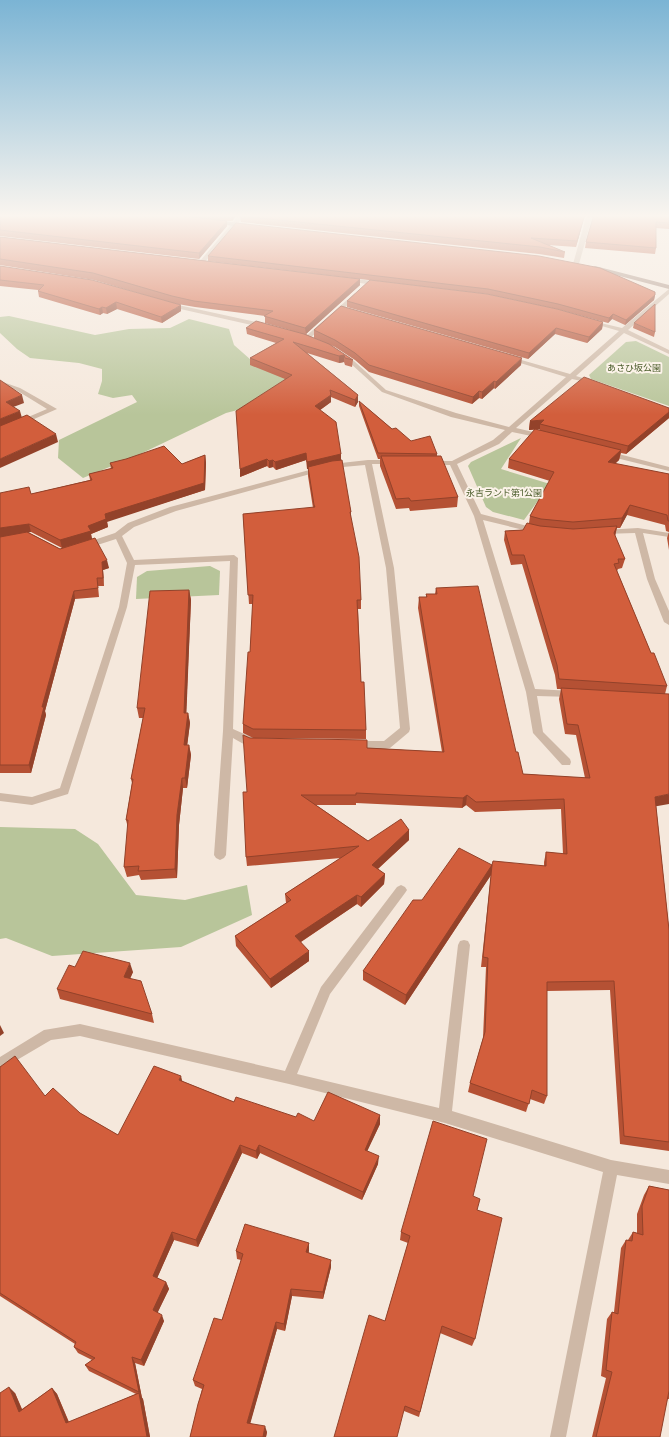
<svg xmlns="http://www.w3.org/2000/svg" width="669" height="1437" viewBox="0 0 669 1437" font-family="Commissioner,'Noto Sans JP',sans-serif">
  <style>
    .green { fill: #b8c59a }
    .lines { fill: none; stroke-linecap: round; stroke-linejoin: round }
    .street { fill: #ceb8a6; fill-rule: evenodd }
    .secondary { fill: #a28677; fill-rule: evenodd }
    .wall { fill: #b55134; fill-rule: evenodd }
    .shaded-wall { fill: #93422a }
    .building { fill: #d25e3c; stroke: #93422a }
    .labels { text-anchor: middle; stroke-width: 4; stroke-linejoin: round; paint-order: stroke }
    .far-park-label { font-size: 9px; fill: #495b29; stroke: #fcf3e9 }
  </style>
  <rect width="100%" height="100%" fill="#f5e8dc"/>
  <!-- green -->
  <g class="green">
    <path d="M9,316L95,335L129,329L170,328L189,319L229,329L234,345L251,360L288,379L269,402L226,413L136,456L83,478L58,458L59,440L137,402L132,395L113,398L98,394L102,381V369L79,363L30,358L17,349L0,333V317Z"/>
    <path d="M636,341L669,357V406L591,379L589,375L626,342Z"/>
    <path d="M521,438L501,469L550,484L524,520L493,512L486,507L468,466L471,462Z"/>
    <path d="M210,566L220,571L219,595L136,599L137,577L147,571Z"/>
    <path d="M0,827L75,829L98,844L136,895L185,900L247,885L252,915L181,947L52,956L6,938L0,939Z"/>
  </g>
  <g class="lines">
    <!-- street -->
    <g class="street">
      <path d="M240,214H246L204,263H200V261Z"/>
      <path d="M587,214H593L579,264L576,266L573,264Z"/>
      <path d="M348,278L381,282L384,284L381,286L346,281L345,280Z"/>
      <path d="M669,289V294L628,330L669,350V354L624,333L576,376L595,382V384L572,379L516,428L546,435V439L512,432L499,444L457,464L481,514L539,529L540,531L536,533L483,520L535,689L573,691L578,694L573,697L537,696L543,732L570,759L571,762L570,765H562L533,733L526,692L474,516L450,465H430L426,463L430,461H452L493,440L505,430L451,417L382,392L350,363L338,355L343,354L354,361L386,390L456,413L509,427L566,377L507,359V357H511L570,374L619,331L588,322V320L622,328Z"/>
      <path d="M355,293L360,294L309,339H305V337Z"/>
      <path d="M169,303L265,324L268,326L265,328L167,306L166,305Z"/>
      <path d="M0,381L20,388L57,409L0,434V429L47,409L16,390L0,385Z"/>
      <path d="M604,451H607L669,467V471L604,455Z"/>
      <path d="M368,460H392L396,462L392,464H372L394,568L410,729L409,732L390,748L386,749H354L350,748L349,745L350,742L354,741H384L400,728L386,568L365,465L332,468L176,511L134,527L122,536L134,560L234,555L238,558L233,729L260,741L261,744L260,747C250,750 241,742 233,738L226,855L224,858L220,860L216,858L214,855L223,731L230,561L135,565L127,607L68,794L32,805L0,801V793L32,797L60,788L119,607L127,563L116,539L85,549L81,546L82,544L115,533L128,523L170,507L332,464Z"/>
      <path d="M638,528L669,533V537L643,533L655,579L669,611V625L664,622L647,579L635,533L604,534L600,532L604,530Z"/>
      <path d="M401,885L405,887L407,890L405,893L330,994L297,1074L439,1108L458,945L460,941L464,940L468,941L470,945L452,1111L611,1160L669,1170V1184L617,1175L566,1437H550L603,1172L445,1123L289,1084L80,1036L51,1040L0,1070V1057L44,1030L80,1024L285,1071L321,987L397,887Z"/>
    </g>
    <!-- secondary -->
    <g class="secondary">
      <path d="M214,220L248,224L251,226L248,228L212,223V221Z"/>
      <path d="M595,266L669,285V289L593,269V267Z"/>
    </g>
  </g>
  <!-- wall -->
  <g class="wall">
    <path d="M0,214H238L232,221H227V226L199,259L0,236Z"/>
    <path d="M243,214H585L576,247L548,245L565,252L564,258L539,254L241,222L240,216Z"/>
    <path d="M669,214V229L656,228V248L655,254L585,248L586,242Z"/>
    <path d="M0,237L360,279V285L306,334L353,360L352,367L345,365L344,362L339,363L307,353L358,395V402L355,407L331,397V402L320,410L341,454V460L351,512V518L361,600V609H358L361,682L366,730V739L253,738L243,733V724L250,652L253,604H249L243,514L313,508L308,476V469H307L306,460L276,470L273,467L269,468L267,466L240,477L285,379L250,365V358L276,343L247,334L246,328L290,330L265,323V316L195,307L172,303L94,280L0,265Z"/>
    <path d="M208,256L655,295L654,300L625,325L612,319L608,323L557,309L487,294L208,261Z"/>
    <path d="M0,266L181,311L162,323L117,309L107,314L103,313L100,315L39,297L38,291V290L0,286Z"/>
    <path d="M347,301L603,322L602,329L587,343L555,334L528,359L347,307Z"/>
    <path d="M634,323L655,332L654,337L633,328Z"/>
    <path d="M314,330L521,365L495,389L494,388L482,399L479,398L472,404L369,372L355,360L335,347L314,338Z"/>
    <path d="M359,401L392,429L411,441L437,454V456L458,497L457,507L410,511L409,508L396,509L380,466V459H378L359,406Z"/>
    <path d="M669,408V418L626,454L621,453L619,460L615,464L669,474V550L667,538L669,532L666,531L665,525L627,515L620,528H617L615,536L625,559L622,568L618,569L617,571L651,653L667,686L665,694L656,806L669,930V1151L620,1144L610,990L547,991V1096L544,1104L530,1099L526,1112L468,1092L470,1083L483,1038L486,967H481L491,875L405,1005L363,980V971L422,900L492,865L544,866V862L546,852L563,854L561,809L475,812L466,805L462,808L356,803V805H316L368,841L409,830V840L378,869L385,874L384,884L361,907L357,904L301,942L309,961L271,988L236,946L235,936L286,903L285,894L341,858L247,866L246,857L247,792L250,738L367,748L442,752L418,608L419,597H426V594H435L436,588L516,752L523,774L585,778L576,735L565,734L559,699L561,689H557L555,675L522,564L511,565L504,540L505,531L523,530L529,523L530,516L550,481L508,468L509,459L539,430L540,429L529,430L530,421Z"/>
    <path d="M205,455L206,463L205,490L107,521L108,527L91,534L92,539L109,568L103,570L104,586H98L99,597L75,599L45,711L46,715L31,773H0V493L31,494L90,480L89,474L111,469L110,463L182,464ZM28,532H31L62,548L60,549Z"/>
    <path d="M189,590L191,600L186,713H188L190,723L187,745H189L191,755L187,788H183L179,825L177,878L141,880L139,875L127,877L124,867L128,828L126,820L132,783L131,779L143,718H139L137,708Z"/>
    <path d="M75,967L133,972L130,978L152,1014L154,1023L60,999L57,989Z"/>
    <path d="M0,1067L45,1096L80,1113L118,1135L182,1081L234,1102L296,1117L314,1121L380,1115V1124L367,1151L378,1164L362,1200L260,1153L257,1159L242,1153L198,1247L174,1240L157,1278L166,1282L169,1289L157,1313L164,1321L144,1366L135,1363L142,1398L141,1397L143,1399L150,1437H0L15,1393L22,1409L52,1388L57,1394L69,1422L136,1394L89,1371L85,1365L92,1360L78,1353L74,1347L75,1344L0,1296Z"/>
    <path d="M649,1186L669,1190V1399H667L660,1437H592L606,1378L601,1376L607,1319L612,1312H614L621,1248L626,1240H628L633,1232L637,1233V1214L644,1195Z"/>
    <path d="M473,1196L477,1210L475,1339L472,1346L440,1333L419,1417L404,1411L385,1321L408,1243L400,1240L401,1232Z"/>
    <path d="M309,1243V1251L308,1252L331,1267L323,1299L292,1296L285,1331L277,1329L250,1423L267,1432L266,1437H190L202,1389L195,1386L193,1380L222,1320L241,1260L237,1259L236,1251Z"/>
  </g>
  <!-- shaded-wall -->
  <g class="shaded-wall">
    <path d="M233,214H238L232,221L231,216Z"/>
    <path d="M585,214L576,247L577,241Z"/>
    <path d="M227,221V226L199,259V253Z"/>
    <path d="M360,279V285L306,334L305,328Z"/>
    <path d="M655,295L654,300L625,325L626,320Z"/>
    <path d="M116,302L117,309L107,314L106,308Z"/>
    <path d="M181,305V311L162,323L161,317Z"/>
    <path d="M102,307L103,313L100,315L99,309Z"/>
    <path d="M613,314L612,319L608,323L609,318Z"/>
    <path d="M603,322L602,329L587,343L589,337Z"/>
    <path d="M556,328L555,334L528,359L529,353Z"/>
    <path d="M344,355V362L339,363V356Z"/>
    <path d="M522,358L521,365L495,389L496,382Z"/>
    <path d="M494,381V388L482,399V392Z"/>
    <path d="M479,391V398L472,404L473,397Z"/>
    <path d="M22,395L24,403L8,409L6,402Z"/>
    <path d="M331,395V402L316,413L315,406Z"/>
    <path d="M358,395V402L355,407V400Z"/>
    <path d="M20,411L22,418L0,427V419Z"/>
    <path d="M669,412V418L626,454L628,446Z"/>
    <path d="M544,420L540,424V429L529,430L530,421Z"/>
    <path d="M56,434L58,442L0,468V459Z"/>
    <path d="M621,450L619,460L605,472L608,462Z"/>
    <path d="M306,453V460L276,470L275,462Z"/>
    <path d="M341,454V461L307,469V462Z"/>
    <path d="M205,455L206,463L205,490L107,522L108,527L91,534L92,539L62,548L60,540L88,526L105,514Z"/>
    <path d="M267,459V466L240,477V469Z"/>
    <path d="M273,460V467L269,468V461Z"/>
    <path d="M630,505L627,515L620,528L622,518Z"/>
    <path d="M29,524L31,532L0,537V528Z"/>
    <path d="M617,526L615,536L614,533Z"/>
    <path d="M107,560L109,568L103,570L104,586L103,578L102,562Z"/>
    <path d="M189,590L191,600L186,723L184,713Z"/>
    <path d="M74,591L75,599L45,711L46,715L31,773L29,765L42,707Z"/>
    <path d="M188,713L190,723L186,755L184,745Z"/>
    <path d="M189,745L191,755L187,788L185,778Z"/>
    <path d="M182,778L183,788L179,825L177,878L175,869L177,815Z"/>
    <path d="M669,794V804L652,807L655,797Z"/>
    <path d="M467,795L466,805L462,808L463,798Z"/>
    <path d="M409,830V840L371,875L372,865Z"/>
    <path d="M492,865L491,875L405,1005L406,995Z"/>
    <path d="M385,874L384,884L361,907V897Z"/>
    <path d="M357,895V904L296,945L295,936Z"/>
    <path d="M309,951V961L271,988L270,979Z"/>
    <path d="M130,963L133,972L127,986L124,977Z"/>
    <path d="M0,1025L4,1033L0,1036Z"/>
    <path d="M181,1076L183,1084L179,1080Z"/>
    <path d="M380,1115V1124L364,1158L365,1150Z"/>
    <path d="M240,1145L242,1153L198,1247L196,1240Z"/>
    <path d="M259,1145L260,1153L257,1159L256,1151Z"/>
    <path d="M379,1156L378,1164L362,1200L363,1192Z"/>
    <path d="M172,1232L174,1240L155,1283L153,1276Z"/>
    <path d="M309,1243V1251L306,1260V1252Z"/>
    <path d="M331,1260V1267L323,1299V1292Z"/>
    <path d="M166,1282L169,1289L156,1316L153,1310Z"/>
    <path d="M291,1289L292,1296L285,1331L284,1324Z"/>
    <path d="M162,1315L164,1321L144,1366L141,1360Z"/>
    <path d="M276,1322L277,1329L249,1428L247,1423Z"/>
    <path d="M132,1357L135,1363L142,1398L139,1392Z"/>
    <path d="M9,1387L15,1393L25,1417L19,1412Z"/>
    <path d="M52,1388L57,1394L71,1428L66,1423Z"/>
    <path d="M139,1393L143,1399L150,1437H147Z"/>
    <path d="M265,1426L267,1432L266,1437H263Z"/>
  </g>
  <!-- building -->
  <g class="building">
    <path d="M0,214H168L227,221L199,253L0,230Z"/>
    <path d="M218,214H233L231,216Z"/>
    <path d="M243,214H585L577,241L531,238L565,252L540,247L240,216Z"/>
    <path d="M594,214H669V223L656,222V248L586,242Z"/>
    <path d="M236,223L539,256L600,268L655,292V295L626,320L613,314L609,318L558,304L488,289L208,256Z"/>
    <path d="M0,237L360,279L305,328L264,316L273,311L194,301L172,296L93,273L0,259Z"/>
    <path d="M0,266L92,280L181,305L161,317L116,302L106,308L102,307L99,309L38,291L44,285L0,280Z"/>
    <path d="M370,280L487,294L557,309L603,322L589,337L556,328L529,353L347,301Z"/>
    <path d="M655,304V332L634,323Z"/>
    <path d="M341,306L522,358L496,382L494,381L482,392L479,391L473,397L369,365L355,353L335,340L314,330Z"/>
    <path d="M256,321L304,334L329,344L353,360L345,358L344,355L339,356L293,342L358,395L355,400L330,390L331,395L315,406L336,422L341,454L307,462L306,453L275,462L273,460L269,461L267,459L240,469L236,411L292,375L250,358L284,339L246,328Z"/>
    <path d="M584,377L669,408V412L628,446L540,424L544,420L530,421Z"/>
    <path d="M0,380L22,395L6,402L20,411L0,419Z"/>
    <path d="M359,401L392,429L396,428L411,441L430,436L437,454L378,453Z"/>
    <path d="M27,415L56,434L0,459V426Z"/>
    <path d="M535,429L621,450L608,462L669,474V521H668L667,515L630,505L622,518L573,522L541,519L530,516L554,472L509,459Z"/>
    <path d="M164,446L182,464L205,455L204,483L105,514L106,519L88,526L91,531L60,540L29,524L0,528V493L29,487L31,494L92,480L89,474L113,468L110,463L126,459Z"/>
    <path d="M381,456H441L458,497L411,501L409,498L396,499Z"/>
    <path d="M342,460L351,512H350L359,557L361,600H357L361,682H364L366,730L253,729L243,724L248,652H250L253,595H248L243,514L315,507L314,505L308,467L332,461Z"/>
    <path d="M527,523L540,526L573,529L617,526L614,533L625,559H618L619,563L614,564L651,653H654L667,686L559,679L557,665L524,555H512L505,531L523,530Z"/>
    <path d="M27,532L60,549L95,538L107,560L102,562L103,578H97L98,588L74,591L42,707H44L29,765H0V537Z"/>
    <path d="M478,586L516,752H518L523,774L590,778L578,725L567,724L561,688L669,694V794L655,797L669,930V1142L624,1136L614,981L547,982V1096L532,1090L529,1104L470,1083L485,1032L488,958L483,957L492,865L406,995L363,971L413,900H422L459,848L492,865L493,861L546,866V852L567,854L564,799L476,802L467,795L463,798L356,793V795H301L368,841L401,819L409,830L372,865L385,874L361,897L357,895L295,936L309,951L270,979L235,936L291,900L285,894L359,846L246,857L243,792H247L243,735L250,738L367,740V748L444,752L419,597H427L426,594H437L436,588Z"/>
    <path d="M189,590L184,713H188L184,745H189L185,778H182L177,815L175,869L138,871L139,866L124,867L128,820H126L133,779H131L145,708H137L150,591Z"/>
    <path d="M83,951L130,963L124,977L141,981L152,1014L57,989L69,965L75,967Z"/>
    <path d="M15,1056L45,1096L53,1088L80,1113L118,1135L154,1066L181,1076L179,1080L234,1102L236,1097L296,1117L298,1113L314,1121L328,1092L380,1115L365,1150L379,1156L363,1192L259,1145L256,1151L240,1145L196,1240L172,1232L153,1276L166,1282L153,1310L162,1315L141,1360L132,1357L139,1392L85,1365L95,1358L74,1347L76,1342L0,1293V1067Z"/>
    <path d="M433,1121L487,1139L473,1196L480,1199L477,1210L502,1218L475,1339L442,1326L420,1412L405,1406L397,1437H334L369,1315L385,1321L410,1236L401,1232Z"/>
    <path d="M649,1186L669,1190V1391L660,1437H596L612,1372L606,1370L612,1312L618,1314L626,1240L632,1241L633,1232L643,1235L642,1206Z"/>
    <path d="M245,1224L309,1243L306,1252L331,1260L323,1292L291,1289L284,1324L276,1322L247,1423L265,1426L263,1437H190L198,1404L204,1385L193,1380L214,1318L222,1320L243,1254L236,1251Z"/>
    <path d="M9,1387L19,1412L52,1388L66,1423L139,1393L147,1437H0V1393Z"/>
  </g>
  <!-- sky -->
  <linearGradient id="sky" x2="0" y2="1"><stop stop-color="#7bb4d4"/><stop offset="0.52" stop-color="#faf5ef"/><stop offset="1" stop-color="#faf5ef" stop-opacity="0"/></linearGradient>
  <rect width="669" height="415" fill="url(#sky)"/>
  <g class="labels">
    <!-- far-park labels -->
    <g class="far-park-label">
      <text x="634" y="371">あさひ坂公園</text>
      <text x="504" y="496">永吉ランド第1公園</text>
    </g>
  </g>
</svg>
